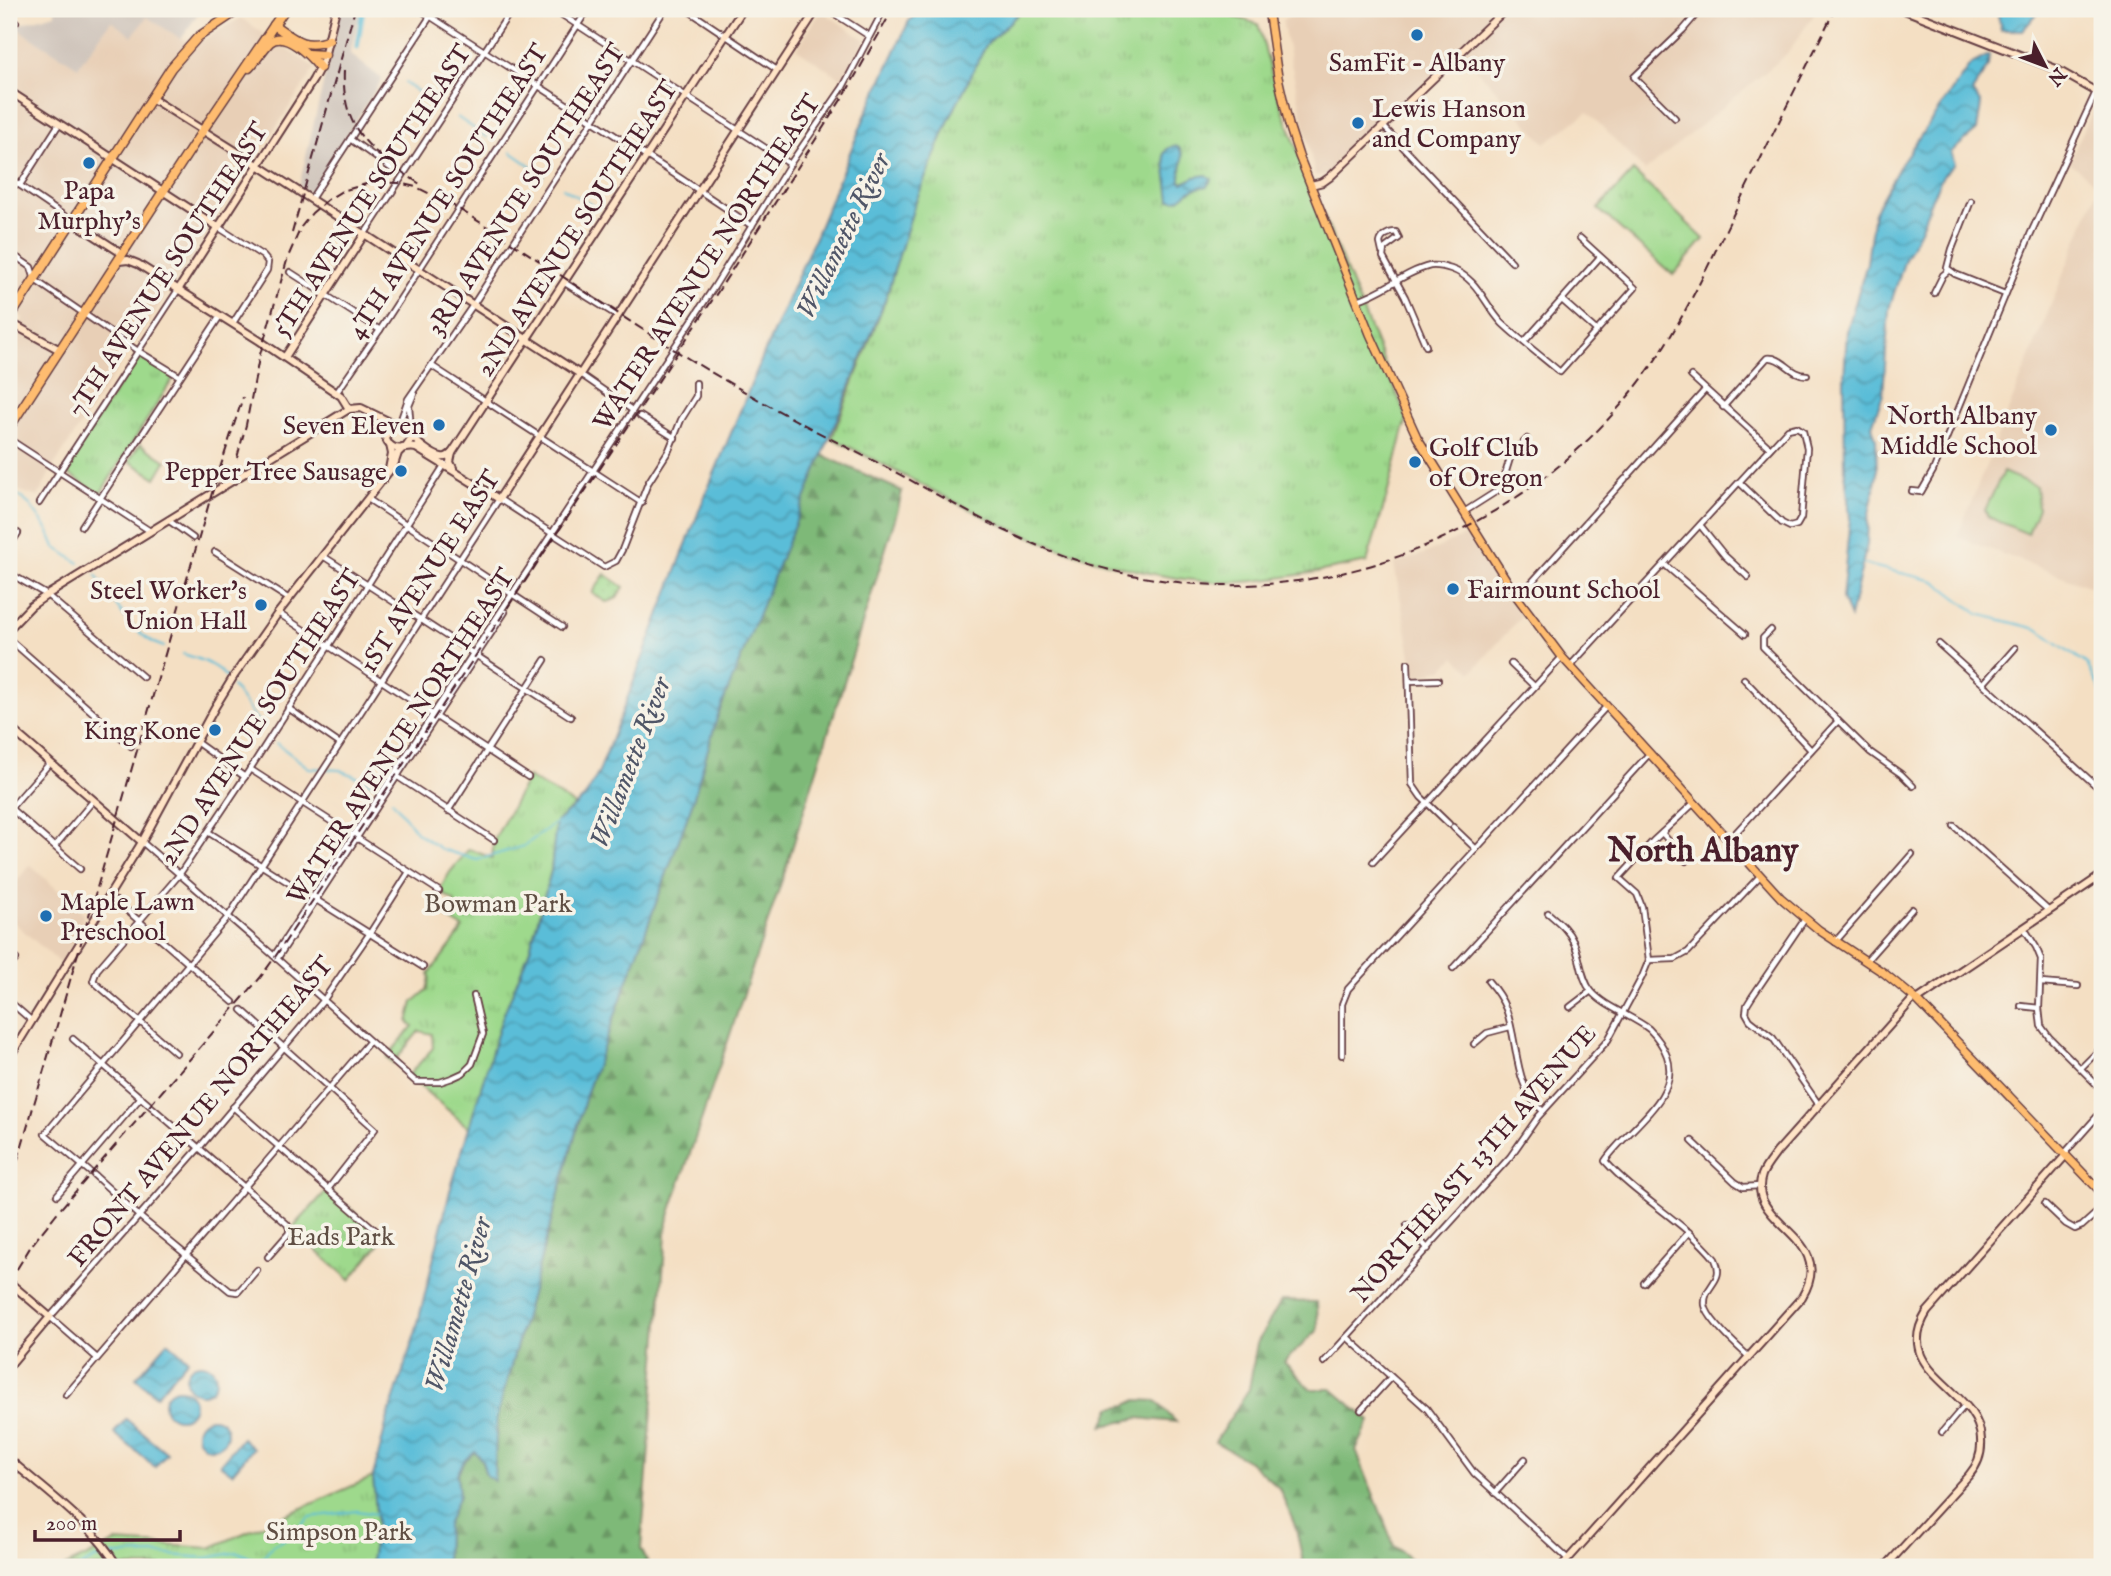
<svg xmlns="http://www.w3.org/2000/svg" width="2111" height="1576" viewBox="0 0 2111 1576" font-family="'IM FELL English',serif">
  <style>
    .built { fill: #e8cfb6 }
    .railway { fill: #cdc2b9 }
    .grass { fill: url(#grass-tufts); stroke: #747c5c; stroke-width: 2 }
    .forest { fill: url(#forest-firs); stroke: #646c52; stroke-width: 2 }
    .garden { fill: url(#garden-dots); stroke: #747c5c; stroke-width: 2 }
    .pitch { fill: #9ed98c; stroke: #747c5c; stroke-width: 2 }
    .water { fill: url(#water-waves); stroke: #526e82; stroke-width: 2 }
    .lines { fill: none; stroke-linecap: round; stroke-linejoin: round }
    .stream { stroke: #5abdd8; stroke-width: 2 }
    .canal { stroke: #5abdd8; stroke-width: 5 }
    .street-casing { stroke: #643c42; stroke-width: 8 }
    .secondary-casing { stroke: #643c42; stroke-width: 10 }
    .primary-casing { stroke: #643c42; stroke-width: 10 }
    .highway-casing { stroke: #643c42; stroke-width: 11 }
    .street { stroke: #fff; stroke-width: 4.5 }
    .secondary { stroke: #ffe4c6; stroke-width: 6 }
    .primary { stroke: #febc70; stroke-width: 7 }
    .highway { stroke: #febc70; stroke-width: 8 }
    .rail { stroke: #4a1f2b; stroke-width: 2; stroke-dasharray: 10 5; stroke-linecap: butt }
    .poi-dot { fill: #1f6fb2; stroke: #f7f3e8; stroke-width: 2.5 }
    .labels { text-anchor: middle; stroke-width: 7; stroke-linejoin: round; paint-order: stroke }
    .poi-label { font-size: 26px; fill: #4a1f2b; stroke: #f7f3e8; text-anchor: end }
    .street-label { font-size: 26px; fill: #4a1f2b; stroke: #f7f3e8 }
    .park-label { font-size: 26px; fill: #5f4e43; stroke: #f7f3e8 }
    .water-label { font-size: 28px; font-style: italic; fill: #505668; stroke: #f7f3e8 }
    .district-label { font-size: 33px; font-weight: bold; fill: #4a1f2b; stroke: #f7f3e8 }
  </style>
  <defs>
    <pattern id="grass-tufts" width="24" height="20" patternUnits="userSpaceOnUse" patternTransform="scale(1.75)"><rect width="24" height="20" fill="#9ed98c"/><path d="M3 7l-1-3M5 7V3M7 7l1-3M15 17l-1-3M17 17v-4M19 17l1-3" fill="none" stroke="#8aba79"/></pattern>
    <pattern id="forest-firs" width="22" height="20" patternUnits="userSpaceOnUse" patternTransform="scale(1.75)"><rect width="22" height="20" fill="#7eb978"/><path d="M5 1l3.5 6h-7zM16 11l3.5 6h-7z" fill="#699663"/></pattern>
    <pattern id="garden-dots" width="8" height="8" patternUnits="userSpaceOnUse" patternTransform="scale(1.75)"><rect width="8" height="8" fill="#9ed98c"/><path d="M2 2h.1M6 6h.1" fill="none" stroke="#8aba79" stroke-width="1.8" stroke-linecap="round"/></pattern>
    <pattern id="water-waves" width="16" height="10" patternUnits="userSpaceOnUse" patternTransform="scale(1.75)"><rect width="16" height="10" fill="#5abdd8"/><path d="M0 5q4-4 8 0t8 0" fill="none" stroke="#4c99af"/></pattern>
  </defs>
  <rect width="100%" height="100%" fill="#f7f3e8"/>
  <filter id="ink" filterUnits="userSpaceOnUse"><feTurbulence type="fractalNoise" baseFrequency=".0143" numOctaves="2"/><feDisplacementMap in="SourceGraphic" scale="14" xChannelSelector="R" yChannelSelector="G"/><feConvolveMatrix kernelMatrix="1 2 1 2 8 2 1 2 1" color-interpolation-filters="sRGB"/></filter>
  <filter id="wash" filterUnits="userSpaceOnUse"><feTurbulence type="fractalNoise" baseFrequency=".00686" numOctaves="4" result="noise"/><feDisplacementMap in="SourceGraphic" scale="28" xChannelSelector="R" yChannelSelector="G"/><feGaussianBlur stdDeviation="1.57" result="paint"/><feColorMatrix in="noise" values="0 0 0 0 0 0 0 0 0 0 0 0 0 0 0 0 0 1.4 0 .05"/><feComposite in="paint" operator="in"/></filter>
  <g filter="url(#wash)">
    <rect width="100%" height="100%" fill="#f4dfc3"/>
    <!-- built -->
    <g class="built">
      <path d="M1310,9H1818L1786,55L1645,171L1588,112L1545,143L1459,50L1324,176L1315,175L1282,20Z"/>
      <path d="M823,12L865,40L844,80L797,49L820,13Z"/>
      <path d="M147,17L181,39L199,42L241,18L315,68L51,470L38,497L9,487V339L24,318L9,313V30L13,26L78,67L111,21Z"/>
      <path d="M2099,97L2102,100V591L1957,537L2099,186L2069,162Z"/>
      <path d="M1470,533L1523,614L1472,672L1455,657L1443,669L1435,670L1431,673L1415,677L1394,564L1429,552Z"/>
      <path d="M30,865L83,913L81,931L60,963L9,918V890Z"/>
    </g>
    <!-- railway -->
    <g class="railway">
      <path d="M55,9H201L181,39L147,17L132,36L111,21L78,67L13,26L55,14Z"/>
      <path d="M341,9H360L350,54L382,79L310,193L299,186Z"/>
    </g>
    <!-- grass -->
    <g class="grass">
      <path d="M1023,9H1208L1258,24L1277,93L1302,163L1407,418L1386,499L1367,562C1325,571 1283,579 1240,582C1207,584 1172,578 1140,571C1026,547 934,490 832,438L885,301L915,203L948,122L986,45Z"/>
      <path d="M1633,171L1704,239L1673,275L1598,209Z"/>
      <path d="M139,354L174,377L100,494L64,471Z"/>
      <path d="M528,777L575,805L556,822L551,871L530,949L501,1021L469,1128L408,1076L433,1048L432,1034L419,1031L393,1063L387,1057L413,1026L408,1022L413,1002L427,990L430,977L429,974C440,958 453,945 463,928L446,917L455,902L439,891L450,872L469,849L492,858L494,840Z"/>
      <path d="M328,1189L384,1238L350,1280L292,1229Z"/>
      <path d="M373,1477L377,1525L370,1567H64L116,1542L210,1548Z"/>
    </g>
    <!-- forest -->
    <g class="forest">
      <path d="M822,455L902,491L898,509L786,868L667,1222L641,1549L650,1567H446L447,1526L459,1495L457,1474L465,1460L475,1451L482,1461L486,1475L494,1480L497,1417L587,1092L691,807L718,715Z"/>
      <path d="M1281,1301L1317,1302L1318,1330L1284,1362L1311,1389H1332L1370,1421L1356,1450L1394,1546L1420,1567H1304L1296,1528L1279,1488L1249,1461L1215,1442L1249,1389L1257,1343Z"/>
      <path d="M1137,1400L1156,1401L1176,1422L1138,1418L1103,1426L1111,1408L1127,1405Z"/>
    </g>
    <!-- garden -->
    <path class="garden" d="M605,574L624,587C619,595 616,601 606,602L592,593Z"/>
    <!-- pitch -->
    <g class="pitch">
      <path d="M140,444L166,461L156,478L129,461Z"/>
      <path d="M2003,472L2036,486L2038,508L2028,534L1988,517L1985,510Z"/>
    </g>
    <!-- water -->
    <g class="water">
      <path d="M920,9H1023L986,45L948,122L915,203L885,300L718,715L691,807L587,1092L497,1417L494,1481L486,1475L482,1461L475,1451L465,1460L457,1474L459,1495L447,1526L446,1567H370L377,1525L373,1477L387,1420L416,1331L450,1191L501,1021L530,949L551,871L556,822L585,797L599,772L702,503L765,351L816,235L866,114L909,21Z"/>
      <path d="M1997,9H2041L2023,30H2001Z"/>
      <path d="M1989,55L1988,66L1972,92L1981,104L1977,130L1951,152L1955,164L1943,175L1932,198L1920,230L1905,259L1889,309L1883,394L1872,426L1876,439L1877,475L1868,519L1867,544L1850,617L1842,599L1850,518L1845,471L1844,378L1847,331L1867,263L1874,212L1902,162L1970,65Z"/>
      <path d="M1173,146L1178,147C1188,158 1179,169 1180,181L1183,183L1195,177L1206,175L1212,179L1207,186C1202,187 1195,188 1190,191C1182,196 1181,201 1170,200L1164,154L1167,149Z"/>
      <path d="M168,1342L188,1359L156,1396L136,1378Z"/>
      <circle cx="201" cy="1379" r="15"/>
      <circle cx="179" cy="1404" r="15"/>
      <circle cx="212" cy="1433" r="15"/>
      <path d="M126,1419L167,1453L155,1467L114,1433Z"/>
      <path d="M242,1438L253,1448L232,1473L220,1464Z"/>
    </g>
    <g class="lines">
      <!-- stream -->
      <g class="stream">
        <path d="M405,83L436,104"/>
        <path d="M457,117L487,137"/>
        <path d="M511,152L544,175"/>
        <path d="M563,188L593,206"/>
        <path d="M9,494L19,496L30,505L48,530L55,547L79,563"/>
        <path d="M1863,564L1935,581L1978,614L2037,629L2087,664L2102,694"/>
        <path d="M96,575C114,600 132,637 164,647"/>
        <path d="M183,654C202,660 218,665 229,681"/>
        <path d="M232,686L261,726"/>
        <path d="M276,743L309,768L340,770L381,787"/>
        <path d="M392,800L417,833L441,849L477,860L524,846L557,822"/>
        <path d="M113,1555L158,1554L207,1558L238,1552L260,1562L273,1545L291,1536L310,1517L357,1511L376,1514"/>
        <path d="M80,1567L95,1559L108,1556"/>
      </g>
      <!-- canal -->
      <path class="canal" d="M357,47L363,9"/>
    </g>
  </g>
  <g filter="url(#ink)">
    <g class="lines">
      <defs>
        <g id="street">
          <path d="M419,9C530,81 643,152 752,226"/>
          <path d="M553,9L790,164"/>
          <path d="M686,9L777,70"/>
          <path d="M827,9L869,36"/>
          <path d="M9,17L16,22"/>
          <path d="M1675,118L1634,77L1683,30L1701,9"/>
          <path d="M1383,126L1512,262"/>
          <path d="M350,139L392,169"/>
          <path d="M9,178L72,221"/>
          <path d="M20,185L59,124"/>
          <path d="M9,191L15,182"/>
          <path d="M311,199L435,9"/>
          <path d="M1971,201L1952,249L1947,268L1955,274L2005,294"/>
          <path d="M218,227L263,256L268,262L267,270L233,323"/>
          <path d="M364,235L512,9"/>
          <path d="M9,252L31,267L35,280L138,351L179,376"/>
          <path d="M1382,252L1380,243C1381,236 1389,232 1396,232L1399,238L1384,249L1383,257L1405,297L1426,346"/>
          <path d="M290,272L380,330"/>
          <path d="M565,283L618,316"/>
          <path d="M1934,293L1943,275L1948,271"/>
          <path d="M1357,300C1383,293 1404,272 1430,266C1437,265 1445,267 1451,269C1478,278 1484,304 1502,323C1520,340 1541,356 1560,372L1635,288L1580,238"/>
          <path d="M1562,300L1597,331"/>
          <path d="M1524,342L1600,257"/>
          <path d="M432,366L642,503"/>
          <path d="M580,374L632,410"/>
          <path d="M1691,376L1770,448"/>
          <path d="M337,392L380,330L588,9"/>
          <path d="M1723,407L1767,358C1783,356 1790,375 1807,375"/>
          <path d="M640,416L675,438"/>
          <path d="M397,423L401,419L408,399L473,305L665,9"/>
          <path d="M411,429L409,406L414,394"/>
          <path d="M9,439L150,531"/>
          <path d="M1628,476L1705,390"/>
          <path d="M1912,491L1921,492L1933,471L2030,235L2096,92"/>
          <path d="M368,499L562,627"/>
          <path d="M39,503L178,290"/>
          <path d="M1464,512L1497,491L1503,481L1511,455L1527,439"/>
          <path d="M168,520L193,538"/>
          <path d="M1700,525L1725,556L1748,577"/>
          <path d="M82,526L220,316"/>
          <path d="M9,547L18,533"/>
          <path d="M215,552L289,599"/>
          <path d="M323,556L571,717"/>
          <path d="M1664,564L1745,634"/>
          <path d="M9,573L47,595L143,677"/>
          <path d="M1517,596L1524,591L1625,479"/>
          <path d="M278,613L528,777"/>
          <path d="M1771,630L1763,638V647L1870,752L1901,774L1913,786"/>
          <path d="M9,639L131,746"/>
          <path d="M1939,644L2102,791"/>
          <path d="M1408,663L1412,784L1421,797L1449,824"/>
          <path d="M1511,664L1534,686"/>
          <path d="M1571,665L1788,429L1797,427L1803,431L1807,448L1801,518L1797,525L1790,527L1782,523L1739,482"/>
          <path d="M1744,679L1811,750"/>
          <path d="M1409,681L1438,680"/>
          <path d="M1984,683L2015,648"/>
          <path d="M288,708L340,744"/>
          <path d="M196,742L245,777"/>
          <path d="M250,769L439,891"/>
          <path d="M395,775L494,840"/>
          <path d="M9,807L80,869"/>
          <path d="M9,810L49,764"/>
          <path d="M448,811L545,660"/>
          <path d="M1954,826L2049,911"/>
          <path d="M1453,827L1476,849"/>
          <path d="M208,832L423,967"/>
          <path d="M1662,833L1686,861"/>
          <path d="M1729,840L1838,721"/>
          <path d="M142,842L274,956L416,1082H440L452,1078L463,1073L472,1064L483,1034L474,996"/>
          <path d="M55,846L93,801"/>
          <path d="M1373,862L1562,657"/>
          <path d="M116,901L233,1002"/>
          <path d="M1548,913C1557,921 1568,929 1573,941C1581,956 1580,977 1591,991C1603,1006 1632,1016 1649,1029C1657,1037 1663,1045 1667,1056C1682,1098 1626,1129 1605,1161C1638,1198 1684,1221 1715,1259C1726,1282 1703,1285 1705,1305C1707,1319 1737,1346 1748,1356"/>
          <path d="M1805,919L1752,997L1747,1005L1746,1013L1750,1020L1773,1038L1819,1105"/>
          <path d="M2024,928L2036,947L2041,959L2039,1008L2041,1026L2049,1037L2102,1090"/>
          <path d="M1835,942L1912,854"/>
          <path d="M274,956L714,287L790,164L843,87L884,9"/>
          <path d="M277,959L505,612"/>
          <path d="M1649,960L1642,907L1637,894L1619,878L1653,841L1694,803"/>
          <path d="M1866,961L1912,909"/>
          <path d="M9,967L16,959"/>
          <path d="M1453,968L1649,754"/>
          <path d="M1488,981C1495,989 1502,999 1506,1009C1519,1043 1513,1087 1543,1111"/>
          <path d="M2041,983L2078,986"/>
          <path d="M9,1001L32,1021"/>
          <path d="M2021,1006L2039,1008"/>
          <path d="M1570,1007L1591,991"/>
          <path d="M242,1010L375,1129L328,1189"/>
          <path d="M73,1039L287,1224L289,1228V1233L268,1257"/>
          <path d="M1474,1044L1487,1033L1510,1027"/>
          <path d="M176,1053L93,981L97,970L179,875L250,769L445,464"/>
          <path d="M1342,1055V1004L1348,989L1606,707"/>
          <path d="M2081,1068L2102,1047"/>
          <path d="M233,1107L380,1234"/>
          <path d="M1692,1141L1735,1182L1743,1187L1760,1186"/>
          <path d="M2064,1154L2102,1111"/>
          <path d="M90,1172L45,1134L228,917L499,499L604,567L616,561L622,550L648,483L669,450L681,420L696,396V383"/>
          <path d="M94,1175L139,1216L230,1291L238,1292L257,1270"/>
          <path d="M57,1195L141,1097"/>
          <path d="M2045,1204L2066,1224L2075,1229L2082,1226L2102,1208"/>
          <path d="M1407,1225L1428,1249"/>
          <path d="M1644,1283L1689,1232"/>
          <path d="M1347,1337L1427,1409L1474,1473L1568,1559"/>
          <path d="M97,1358L50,1317L199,1148L323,1001L370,933L409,872"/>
          <path d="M1324,1362L1510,1157L1538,1117L1608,1040L1642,977L1649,960L1675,959L1688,952L1760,876"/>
          <path d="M66,1395L369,1042"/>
          <path d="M1361,1410L1391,1377"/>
          <path d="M1942,1432L1965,1405"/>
          <path d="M1495,1493L1525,1459"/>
        </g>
        <g id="secondary">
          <path d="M1902,9L2056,69L2102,95"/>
          <path d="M9,91L218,227"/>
          <path d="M151,98L258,165L580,374"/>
          <path d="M1311,185L1323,182L1330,177L1506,9"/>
          <path d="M72,221L123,254"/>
          <path d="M119,261L128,260L138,264L260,341L341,396L349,409"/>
          <path d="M178,290L313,80L323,61L336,9"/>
          <path d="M9,322L60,350"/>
          <path d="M285,357L364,235"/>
          <path d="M412,435C416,443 432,455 441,457C446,458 448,456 452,453"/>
          <path d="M406,447L412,438L410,428L401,423C389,425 379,440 393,447C400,451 408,446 416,448L499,499L817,9"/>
          <path d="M453,468L450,462L452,453L743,9"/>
          <path d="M389,469L392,454L390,445"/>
          <path d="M9,629L31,606L47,595L349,409L361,408L394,424"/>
          <path d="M9,727L142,842"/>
          <path d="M1917,1000L2102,875"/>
          <path d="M9,1058L142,842L215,707L234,676L278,613L394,465L398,453L403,448"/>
          <path d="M9,1282L50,1317L9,1366"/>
          <path d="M9,1459C47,1492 92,1523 118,1567"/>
          <path d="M1561,1567L1802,1297C1839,1236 1745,1225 1762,1175C1765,1167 1772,1159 1777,1152L1914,998"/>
          <path d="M1885,1567L1969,1475C1978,1465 1982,1454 1981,1440C1980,1388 1889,1373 1927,1312L2066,1155"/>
        </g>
        <path id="primary" d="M1268,9L1278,77L1289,125L1299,156L1370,334L1417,437L1517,597L1562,657L1781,898L1819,930L1884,973L1917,1000L2102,1193"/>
        <g id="highway">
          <path d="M274,25C294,39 304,50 329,40"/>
          <path d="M308,54L325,55"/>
          <path d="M249,68C257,60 262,50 270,42C285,29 311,57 320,68"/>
          <path d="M9,319L171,68L198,37L240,9"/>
          <path d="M9,428L203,130L285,9"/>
        </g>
      </defs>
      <!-- street casing -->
      <use href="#street" class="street-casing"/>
      <!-- secondary casing -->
      <use href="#secondary" class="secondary-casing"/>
      <!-- primary casing -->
      <use href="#primary" class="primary-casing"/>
      <!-- highway casing -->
      <use href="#highway" class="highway-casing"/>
      <!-- street -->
      <use href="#street" class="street"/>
      <!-- secondary -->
      <use href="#secondary" class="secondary"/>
      <!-- primary -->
      <use href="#primary" class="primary"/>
      <!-- highway -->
      <use href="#highway" class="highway"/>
      <!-- rail -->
      <g class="rail">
        <path d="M344,70C341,132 373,153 420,184"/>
        <path d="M292,233L355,9"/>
        <path d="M237,458L246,425L259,358L288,257L301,227L312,213L327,200L342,191L373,182L399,183L416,187L449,203C531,253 608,309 689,359C750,396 812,430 876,462C929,489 980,521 1034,544C1158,598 1301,599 1425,546C1507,511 1574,463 1630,394C1674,341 1702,278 1732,217C1766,147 1801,78 1835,9"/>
        <path d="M9,1190L212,493L243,397"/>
        <path d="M9,1282L31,1246L56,1214L260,978L275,957L719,290L848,89L893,9"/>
      </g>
    </g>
  </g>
  <!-- markers -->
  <g class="poi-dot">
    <circle cx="1417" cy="35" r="7"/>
    <circle cx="1358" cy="123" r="7"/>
    <circle cx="89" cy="163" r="7"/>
    <circle cx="439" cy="425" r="7"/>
    <circle cx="2051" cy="430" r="7"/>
    <circle cx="1415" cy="462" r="7"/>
    <circle cx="401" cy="471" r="7"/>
    <circle cx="1453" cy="589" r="7"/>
    <circle cx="261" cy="605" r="7"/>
    <circle cx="215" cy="730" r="7"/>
    <circle cx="46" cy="916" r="7"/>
  </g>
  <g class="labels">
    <!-- poi labels -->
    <g class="poi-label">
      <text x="1417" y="71" text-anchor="middle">SamFit - Albany</text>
      <text x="1372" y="117" text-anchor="start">Lewis Hanson<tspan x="1372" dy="30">and Company</tspan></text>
      <text x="89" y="199" text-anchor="middle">Papa<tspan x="89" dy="30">Murphy's</tspan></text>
      <text x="2037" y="424">North Albany<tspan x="2037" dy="30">Middle School</tspan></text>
      <text x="425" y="434">Seven Eleven</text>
      <text x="1429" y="456" text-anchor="start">Golf Club<tspan x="1429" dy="30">of Oregon</tspan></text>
      <text x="387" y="480">Pepper Tree Sausage</text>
      <text x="1467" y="598" text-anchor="start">Fairmount School</text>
      <text x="247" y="599">Steel Worker's<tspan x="247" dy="30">Union Hall</tspan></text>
      <text x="201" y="739">King Kone</text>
      <text x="60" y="910" text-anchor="start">Maple Lawn<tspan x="60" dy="30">Preschool</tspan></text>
    </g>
    <!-- street labels -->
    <g class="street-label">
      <text transform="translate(525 189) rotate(-57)" y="9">3RD AVENUE SOUTHEAST</text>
      <text transform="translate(371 190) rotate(-57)" y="9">5TH AVENUE SOUTHEAST</text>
      <text transform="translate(447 191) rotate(-57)" y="9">4TH AVENUE SOUTHEAST</text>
      <text transform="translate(576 228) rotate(-57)" y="9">2ND AVENUE SOUTHEAST</text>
      <text transform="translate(706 262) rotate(-57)" y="9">WATER AVENUE NORTHEAST</text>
      <text transform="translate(167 269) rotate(-57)" y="9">7TH AVENUE SOUTHEAST</text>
      <text transform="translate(429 571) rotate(-57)" y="9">1ST AVENUE EAST</text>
      <text transform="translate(259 717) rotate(-57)" y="9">2ND AVENUE SOUTHEAST</text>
      <text transform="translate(400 736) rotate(-57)" y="9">WATER AVENUE NORTHEAST</text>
      <text transform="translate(200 1111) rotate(-50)" y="9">FRONT AVENUE NORTHEAST</text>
      <text transform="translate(1473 1163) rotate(-49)" y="9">NORTHEAST 13TH AVENUE</text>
    </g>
    <!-- park labels -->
    <g class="park-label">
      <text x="498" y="912">Bowman Park</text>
      <text x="341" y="1245">Eads Park</text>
      <text x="339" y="1540">Simpson Park</text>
    </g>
    <!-- water labels -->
    <g class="water-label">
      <text transform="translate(842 235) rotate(-64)" y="10">Willamette River</text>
      <text transform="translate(629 762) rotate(-69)" y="10">Willamette River</text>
      <text transform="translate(457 1304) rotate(-74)" y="10">Willamette River</text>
    </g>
    <!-- district labels -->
    <g class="district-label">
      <text x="1703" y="861">North Albany</text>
    </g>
  </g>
  <!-- margin -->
  <rect width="2111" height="1576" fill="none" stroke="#f7f3e8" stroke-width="35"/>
  <!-- north arrow -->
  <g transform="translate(2045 66) rotate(132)" stroke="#f7f3e8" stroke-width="5" paint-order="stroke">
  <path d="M0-5L12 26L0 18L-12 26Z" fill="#4a1f2b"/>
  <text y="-10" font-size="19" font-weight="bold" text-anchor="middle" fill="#4a1f2b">N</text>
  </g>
  <!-- scale -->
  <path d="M35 1530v10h145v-10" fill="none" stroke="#4a1f2b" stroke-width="3.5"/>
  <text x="46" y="1530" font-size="21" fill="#4a1f2b" stroke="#f7f3e8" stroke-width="5" paint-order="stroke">200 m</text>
</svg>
